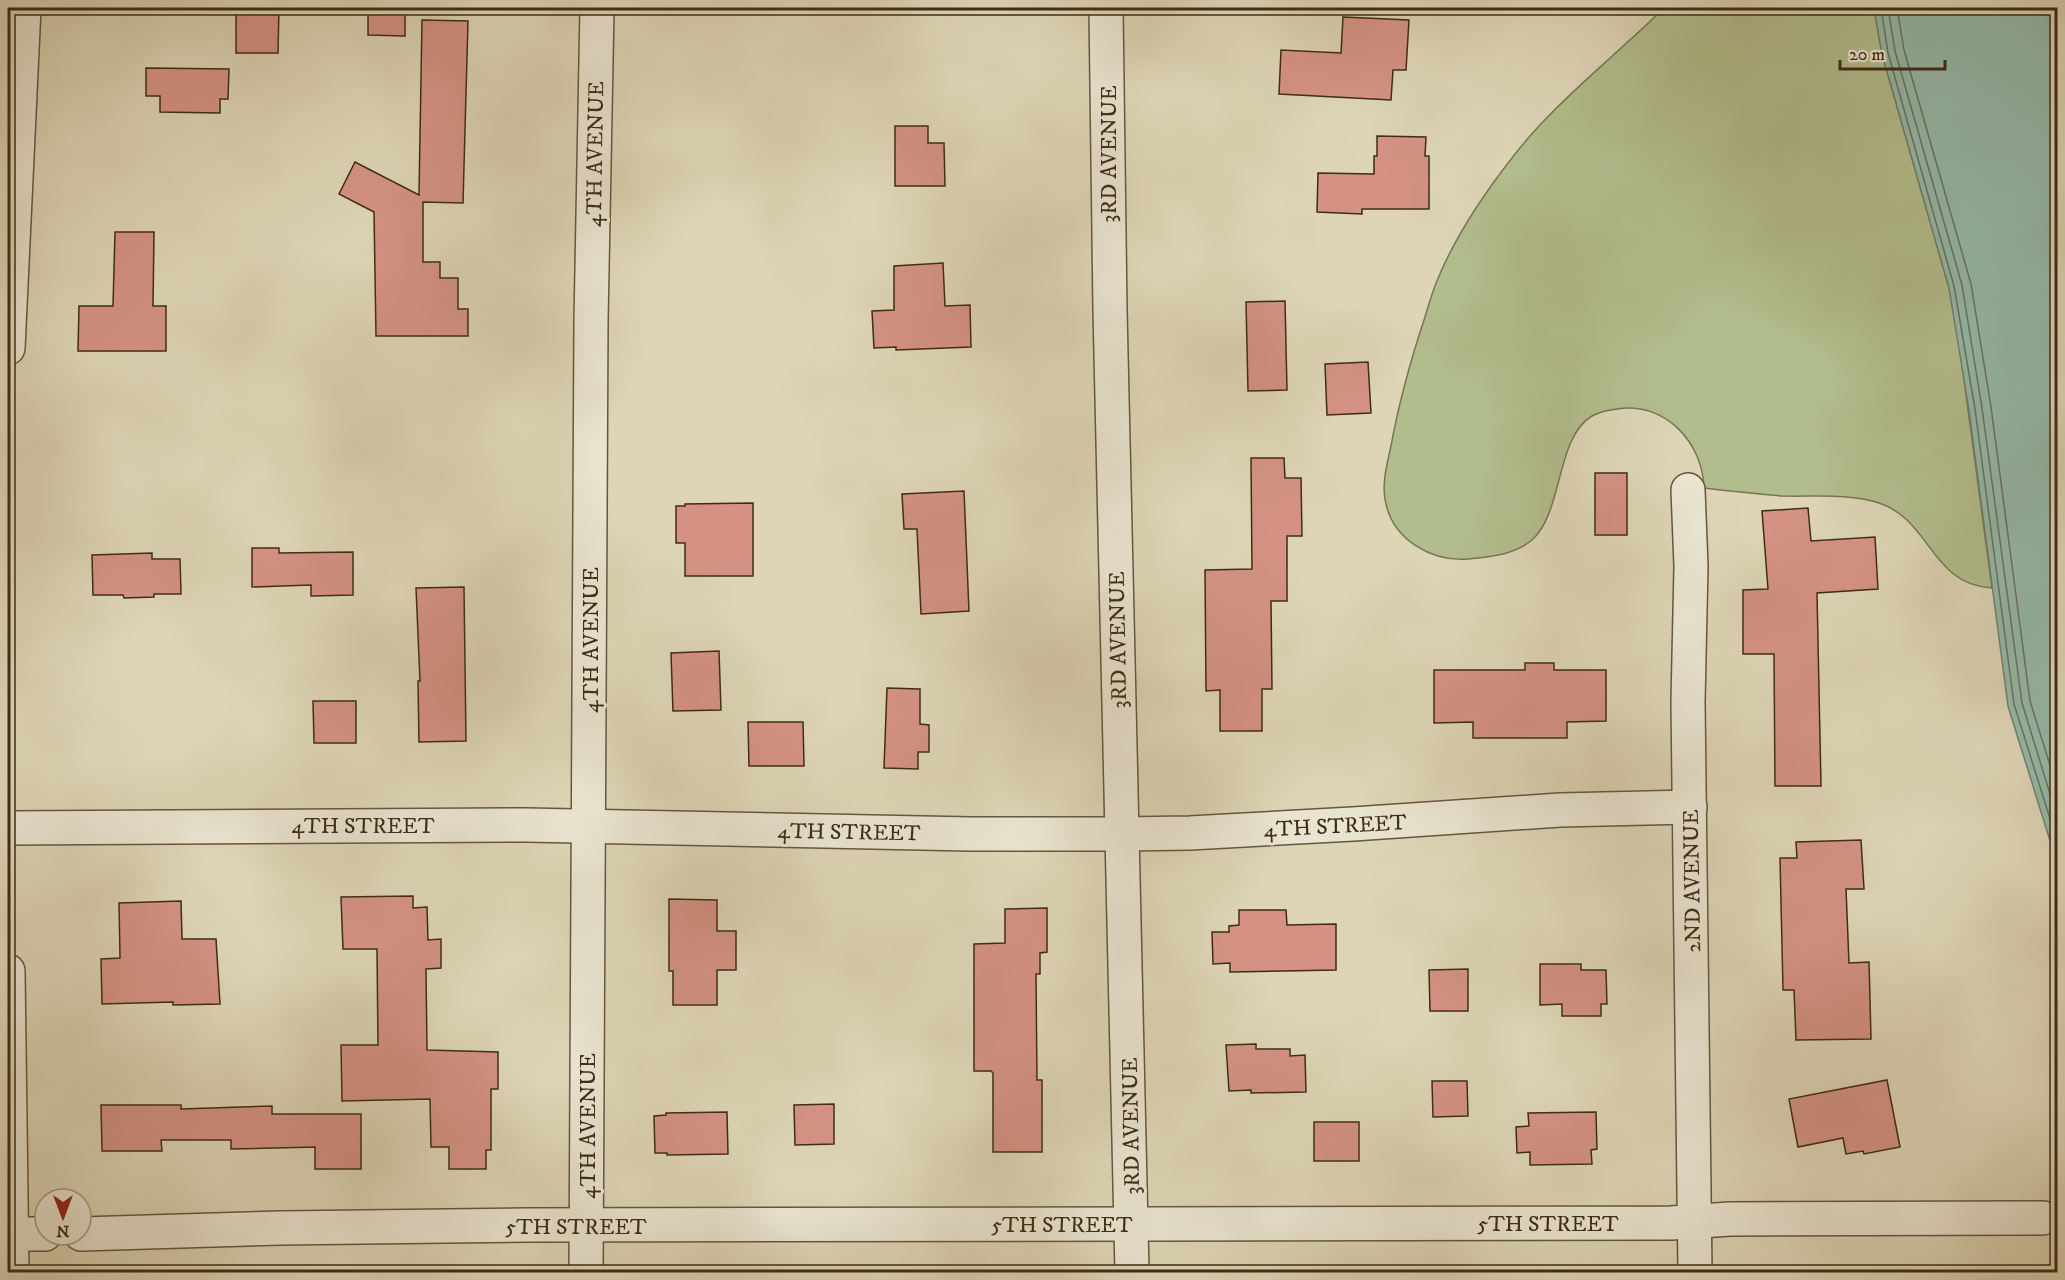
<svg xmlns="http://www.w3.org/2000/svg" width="2065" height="1280" viewBox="0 0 2065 1280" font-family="'IM FELL DW Pica',serif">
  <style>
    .green { fill: #b2bd8d; stroke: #787452; stroke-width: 1.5 }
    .water { fill: #94b9a9; stroke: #72816f; stroke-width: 1.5 }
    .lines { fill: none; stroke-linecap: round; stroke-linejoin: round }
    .shore { stroke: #697260; stroke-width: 1.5 }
    .building { fill: #d59284; stroke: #3e2c17; stroke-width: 1.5 }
    .minor-casing { stroke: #66563f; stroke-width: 36 }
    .minor { stroke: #e9e4d0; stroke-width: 33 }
    .labels { text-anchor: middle; stroke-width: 6; stroke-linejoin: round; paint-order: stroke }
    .street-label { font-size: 22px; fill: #3e2c17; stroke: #e9e4d0 }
  </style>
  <rect width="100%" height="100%" fill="#ddd5b6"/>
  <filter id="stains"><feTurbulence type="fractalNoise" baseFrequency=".00333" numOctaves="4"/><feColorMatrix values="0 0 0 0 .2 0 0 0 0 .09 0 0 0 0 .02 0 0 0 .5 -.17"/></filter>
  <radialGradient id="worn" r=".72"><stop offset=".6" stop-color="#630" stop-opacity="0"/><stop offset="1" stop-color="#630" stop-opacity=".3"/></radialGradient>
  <!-- green -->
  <path class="green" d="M1663,8H1874L1882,54L1949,288L1960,350L1992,588C1931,585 1931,520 1879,503C1849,493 1813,497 1782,496C1756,494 1730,491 1704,488C1703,443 1665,401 1617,409C1609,410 1599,412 1592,416C1556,437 1563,511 1533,539C1516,555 1489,557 1468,559C1432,562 1394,540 1386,504C1381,486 1387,464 1391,446C1399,402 1411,359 1425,317C1429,304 1433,289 1439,276C1457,234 1483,195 1512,158C1543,117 1583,83 1621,48C1635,35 1651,22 1663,8Z"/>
  <!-- water -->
  <path class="water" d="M1874,8H2057V863L2008,706L1969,410L1949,288L1882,54Z"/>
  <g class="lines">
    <!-- shore -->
    <g class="shore">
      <path d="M1881,8L1888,53L1954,286L1975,409L2014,704L2058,844"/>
      <path d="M1888,8L1895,51L1962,285L1982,408L2022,703L2058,820"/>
      <path d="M1897,8L1904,50L1971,284L1991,407L2030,701L2058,791"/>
    </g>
  </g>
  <!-- building -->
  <g class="building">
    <path d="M236,8H279L278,53H236Z"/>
    <path d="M368,8H405V36L368,35Z"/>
    <path d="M1343,17L1409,20L1406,70H1393L1391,100L1279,94L1281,50L1341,53Z"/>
    <path d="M422,20L468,21L463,203L423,202V262H440V278H458V309H468V336H376L374,212L339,194L355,162L419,195Z"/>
    <path d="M146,68L229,69L228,99H220V113L160,112V96H146Z"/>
    <path d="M895,126H928V143H944L945,186H895Z"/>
    <path d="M1377,136L1426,137L1425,156H1429V209H1362V214L1317,212L1318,173L1374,174V156H1377Z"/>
    <path d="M115,232H154L153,306H166V351H78L79,306H113Z"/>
    <path d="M943,263L945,306L970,305L971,347L896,350V347L874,348L872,311L894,310V266Z"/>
    <path d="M1285,301L1287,390L1248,391L1246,302Z"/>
    <path d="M1368,362L1371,413L1327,415L1325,364Z"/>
    <path d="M1251,458H1284L1285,478H1301L1302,536H1287V601H1271L1272,689H1262V731H1220V690L1206,691L1205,570L1252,569Z"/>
    <rect x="1595" y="473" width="32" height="62"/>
    <path d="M964,491L969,611L921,614L917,529H904L902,494Z"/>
    <path d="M753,503V576H685V543H676V506H685V504Z"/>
    <path d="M1808,508L1811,541L1875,537L1878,589L1817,593L1821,786H1775L1774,654H1743V590L1768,589L1762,511Z"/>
    <path d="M252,548H279V553L353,552V595L311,596V585L252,587Z"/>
    <path d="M152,553V559H180L181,594H154V597L124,598L123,595H93L92,555Z"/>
    <path d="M464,587L466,741L419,742L418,681H420L416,588Z"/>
    <path d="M719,651L721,710L673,711L671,653Z"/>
    <path d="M1525,663H1554V670H1606V721L1567,722V738H1473V722L1434,723V670H1525Z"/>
    <path d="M887,688L920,689V724L929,725V752H918V769L884,768Z"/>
    <path d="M313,701H356V743H314Z"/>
    <path d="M748,722H803L804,766H749Z"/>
    <path d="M1861,840L1864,889H1846L1849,963L1869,962L1871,1039L1796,1040L1794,990H1783L1780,858H1797L1796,842Z"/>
    <path d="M413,896V908L427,907L428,940L441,939V968L426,969L427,1050L498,1052V1089H491V1150H486V1169H449V1147H431L430,1099L342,1101L341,1045H378L377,949H343L341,897Z"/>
    <path d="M669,899L717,900V931H736V970H717V1005H673V971H669Z"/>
    <path d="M181,901L182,939H216L220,1004L173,1005V1002L102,1004L101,959L120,958L119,903Z"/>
    <path d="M1047,908V952L1040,953V974H1036L1037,1080H1042V1152H993V1073L991,1071H974V944L1005,943V909Z"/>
    <path d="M1239,910H1286L1287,925L1336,924V970L1230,972V963L1213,964L1212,932H1229V926L1239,925Z"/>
    <path d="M1540,964H1581V970H1606L1607,1004H1601V1016H1562V1004L1540,1005Z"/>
    <path d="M1468,969V1011H1430L1429,970Z"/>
    <path d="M1256,1044V1049H1290V1056L1305,1055L1306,1092L1251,1093V1090L1229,1091L1226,1045Z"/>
    <path d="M1887,1080L1900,1147L1864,1154L1863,1151L1846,1154L1843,1138L1798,1147L1789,1099Z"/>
    <path d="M1432,1081H1467L1468,1116L1433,1117Z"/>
    <path d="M834,1104V1144L795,1145L794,1105Z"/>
    <path d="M101,1105H181V1109L272,1106V1114H361V1169H315V1147L231,1149V1140H161L162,1151H102Z"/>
    <path d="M727,1112L728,1154L667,1155V1153H655L654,1116L666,1115V1113Z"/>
    <path d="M1596,1112L1597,1149L1591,1150L1592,1164L1530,1165V1152L1517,1153L1516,1127L1529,1126L1528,1113Z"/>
    <rect x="1314" y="1122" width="45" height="39"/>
  </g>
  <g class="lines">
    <defs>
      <g id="minor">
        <path d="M1106,8L1110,310L1132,1272"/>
        <path d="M8,348L24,8"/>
        <path d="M1688,490L1691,566L1688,702L1695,1272"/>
        <path d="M8,828L526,825L971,834H1121L1190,833L1353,824L1560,810L1690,807"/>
        <path d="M8,971L12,1272"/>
        <path d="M8,1234H45"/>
        <path d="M81,1234L280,1228L528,1225L1671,1223L1730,1219L2043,1218"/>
        <path d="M586,1272L591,321L597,8"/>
      </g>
    </defs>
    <!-- minor casing -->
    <use href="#minor" class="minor-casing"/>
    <!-- minor -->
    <use href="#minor" class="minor"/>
  </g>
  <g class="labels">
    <!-- street labels -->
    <g class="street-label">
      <text transform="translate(594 154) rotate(-89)" y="8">4TH AVENUE</text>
      <text transform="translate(1108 154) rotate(-90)" y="8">3RD AVENUE</text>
      <text transform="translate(590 640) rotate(-90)" y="8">4TH AVENUE</text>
      <text transform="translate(1117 640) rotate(-91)" y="8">3RD AVENUE</text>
      <text x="363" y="833">4TH STREET</text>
      <text transform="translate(1335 825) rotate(-3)" y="8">4TH STREET</text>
      <text transform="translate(849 831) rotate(1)" y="8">4TH STREET</text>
      <text transform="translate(1691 881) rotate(-91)" y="8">2ND AVENUE</text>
      <text transform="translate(587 1126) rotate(-90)" y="8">4TH AVENUE</text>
      <text transform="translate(1130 1126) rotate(-91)" y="8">3RD AVENUE</text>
      <text x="1548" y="1231">5TH STREET</text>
      <text x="1062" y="1232">5TH STREET</text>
      <text x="576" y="1234">5TH STREET</text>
    </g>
  </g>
  <!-- margin -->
  <rect width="2065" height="1280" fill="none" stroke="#ddd5b6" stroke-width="30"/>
  <rect x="9" y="9" width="2047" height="1262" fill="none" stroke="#3e2c17" stroke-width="3"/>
  <rect x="15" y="15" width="2035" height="1250" fill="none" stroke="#3e2c17" stroke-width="1.5"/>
  <!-- north arrow -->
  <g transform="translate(63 1217) rotate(180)"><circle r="28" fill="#e9e4d0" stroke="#a59a86" stroke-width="1.5"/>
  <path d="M0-4.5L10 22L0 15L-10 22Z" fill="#8f2418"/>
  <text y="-9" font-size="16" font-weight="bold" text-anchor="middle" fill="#3e2c17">N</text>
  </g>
  <!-- scale -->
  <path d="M1840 60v9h105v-9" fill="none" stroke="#3e2c17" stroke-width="3"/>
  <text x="1849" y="60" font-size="18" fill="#3e2c17" stroke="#e9e4d0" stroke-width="4.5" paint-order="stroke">20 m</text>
  <rect width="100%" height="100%" filter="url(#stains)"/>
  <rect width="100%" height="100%" fill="url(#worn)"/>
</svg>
